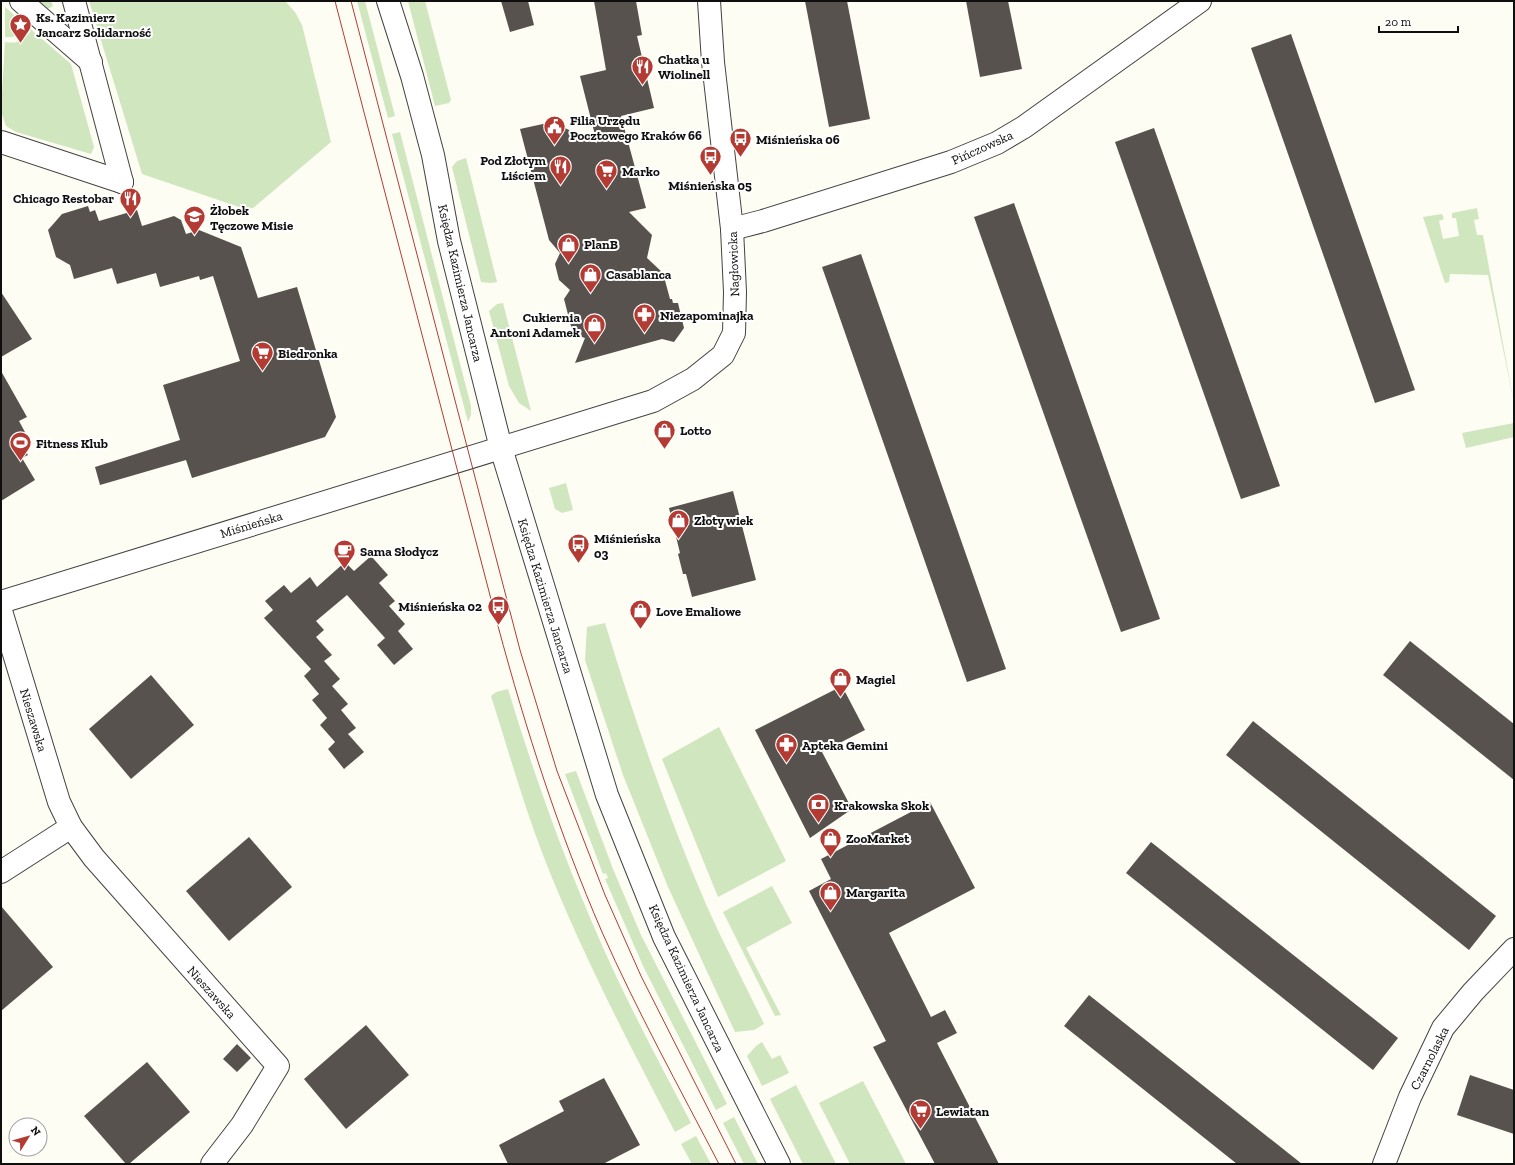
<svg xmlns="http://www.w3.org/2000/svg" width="1515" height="1165" viewBox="0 0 1515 1165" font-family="'Zilla Slab',serif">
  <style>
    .green { fill: #cfe6bf }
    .building { fill: #57524d }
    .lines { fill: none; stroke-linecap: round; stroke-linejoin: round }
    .minor-casing { stroke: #424242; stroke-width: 24 }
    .minor { stroke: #fff; stroke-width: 22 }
    .tram { stroke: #b43b33; stroke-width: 1 }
    .labels { text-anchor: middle; stroke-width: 4; stroke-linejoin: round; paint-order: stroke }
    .poi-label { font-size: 13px; font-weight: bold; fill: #0f0f0f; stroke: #fff; text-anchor: start }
    .street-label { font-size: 13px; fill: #0f0f0f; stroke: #fff }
  </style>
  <rect width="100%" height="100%" fill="#fefdf3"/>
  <!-- green -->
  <g class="green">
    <path d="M39,1H51L53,6L48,9Z"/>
    <path d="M89,1H285L295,12L302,25L331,142L253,208L245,209L142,174Z"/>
    <path d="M357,1H365L395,116L388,118Z"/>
    <path d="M408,1H425L451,100L449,103L435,106Z"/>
    <path d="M5,7L71,64L94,147L91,154L16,132L6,126L1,111L5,42C18,44 22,41 31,31L26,28C20,35 15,38 5,37Z"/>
    <path d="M400,132L471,406V415L468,422L392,134Z"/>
    <path d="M466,158L497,282L491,283L481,282L452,167L457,161Z"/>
    <path d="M1477,208L1479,219L1474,220L1477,235H1483L1514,403L1488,275L1450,274L1449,282L1445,283L1423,217L1442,214L1444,219L1439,221L1443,239L1459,236L1456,218H1452V213Z"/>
    <path d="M503,303L531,411L519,403L509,386L489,311L497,304Z"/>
    <path d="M1514,423V437L1466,448L1462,433Z"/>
    <path d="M566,483L573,510L562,513L555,509L549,488Z"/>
    <path d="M605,623C634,718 666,811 705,902C723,943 745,984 764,1024L754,1030L735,1032L668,887L623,775L585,660L587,627Z"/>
    <path d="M508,689C538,788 573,884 617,978C640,1027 666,1075 691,1123L675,1132C628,1042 580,950 543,855C523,803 508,749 491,696L496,692Z"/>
    <path d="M719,727L786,861L718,897L662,759Z"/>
    <path d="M576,771L613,869L641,935L727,1104L716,1110L644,968L605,879L608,878L606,873L603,874L565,774Z"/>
    <path d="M772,886L792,923L746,948L781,1015L775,1016L723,912Z"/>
    <path d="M762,1042L772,1059L780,1055L789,1073L762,1086L747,1056L756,1046Z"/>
    <path d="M863,1081L906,1164H850L819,1103Z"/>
    <path d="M796,1085L836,1164H803L770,1099Z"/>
    <path d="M734,1117L758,1164H744L723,1123Z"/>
    <path d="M696,1136L711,1164H692L681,1144Z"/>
  </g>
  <!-- building -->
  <g class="building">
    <path d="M501,1H528L534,25L510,32Z"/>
    <path d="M594,1H636L642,35L637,36L654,108L621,116L646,208L629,212L652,235L647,258L663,273L670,299H672L673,303H678L684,328L674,342L662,339L575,363L585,338L573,334L564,299L570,290L559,280L555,264L560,253L549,240L520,129L552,122L597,143L580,76L606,70Z"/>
    <path d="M805,1H847L870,119L829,127Z"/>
    <path d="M966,1H1008L1022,69L980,77Z"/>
    <path d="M1291,34L1415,390L1375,403L1251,48Z"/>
    <path d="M1154,128L1280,486L1241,499L1115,142Z"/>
    <path d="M1014,203L1160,619L1121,632L974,217Z"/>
    <path d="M88,206L90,212L95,210L99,221L137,210L142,226L174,216L181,220L186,234L199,230L241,247L258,298L297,287L336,417L325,437L192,478L186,460L100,485L95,467L180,440L163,385L240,361L213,276L200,280L199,276L160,287L156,273L117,284L112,268L74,279L70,265L56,257L48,230L62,214Z"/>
    <path d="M861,254L1006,669L967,682L822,267Z"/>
    <path d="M1,292L32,339L1,357Z"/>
    <path d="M1,371L27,417L19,421L26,434L18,438L28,455L22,458L35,480L1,501Z"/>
    <path d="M733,491L756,580L692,597L686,574H683L678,554L680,553L669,508Z"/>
    <path d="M371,556L388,575L379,583L395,601L389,606L405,624L398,631L413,649L394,665L377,645L385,638L347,595L316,621L324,630L316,637L332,655L324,661L340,679L332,686L348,704L341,710L356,728L348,734L364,752L344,769L328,749L335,742L320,725L327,718L312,700L319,694L304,676L311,669L264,618L273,610L265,601L284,585L291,593L310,577L317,587L345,562L354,571Z"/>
    <path d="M1410,641L1514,724V780L1383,675Z"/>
    <path d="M151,675L194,725L131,779L89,729Z"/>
    <path d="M842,686L865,730L822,752L852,809L810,838L755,730Z"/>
    <path d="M1253,721L1496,916L1469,950L1226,755Z"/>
    <path d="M930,802L975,888L889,933L931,1017L945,1010L957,1033L937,1043L999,1164H935L873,1047L886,1041L809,891L831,879L821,859Z"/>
    <path d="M249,837L292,887L229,941L186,891Z"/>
    <path d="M1151,842L1398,1038L1373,1070L1126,873Z"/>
    <path d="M1,906L53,967L1,1011Z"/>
    <path d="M1089,995L1302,1164H1237L1064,1026Z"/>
    <path d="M366,1025L409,1075L346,1129L304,1079Z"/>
    <path d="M237,1044L251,1058L237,1072L223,1059Z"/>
    <path d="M147,1062L190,1112L129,1164H126L84,1116Z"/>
    <path d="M1470,1075L1514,1090V1134L1457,1115Z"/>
    <path d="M604,1078L640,1145L603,1164H508L499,1145L564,1111L559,1101Z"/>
  </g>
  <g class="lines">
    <defs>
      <g id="minor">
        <path d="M21,1L91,62"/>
        <path d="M74,1L122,182"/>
        <path d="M388,1L412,76L433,155L449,241L501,448L607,795L664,937L779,1164"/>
        <path d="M1,142L122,182"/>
        <path d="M732,229L763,221L951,162L997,143L1024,127L1200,1"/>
        <path d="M1,602L653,401L693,379L723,355L734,333L735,292L732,229L713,62L709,1"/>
        <path d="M1,611L59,802L71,827L94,858L278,1066L242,1125L212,1164"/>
        <path d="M1,872L71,827"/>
        <path d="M1384,1164L1410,1097L1443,1028L1473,992L1514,949"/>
      </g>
    </defs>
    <!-- minor casing -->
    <use href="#minor" class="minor-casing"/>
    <!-- minor -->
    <use href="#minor" class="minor"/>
    <!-- tram -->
    <g class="tram">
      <path d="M335,1L498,626C526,730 559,833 602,932C637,1011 679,1087 719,1164"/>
      <path d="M351,1L520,650L557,771L605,895L641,976L736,1164"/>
    </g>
  </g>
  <!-- icons -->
  <defs>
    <symbol id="sight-pin" viewBox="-11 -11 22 30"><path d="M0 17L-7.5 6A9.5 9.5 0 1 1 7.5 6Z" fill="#b43b33" stroke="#fff"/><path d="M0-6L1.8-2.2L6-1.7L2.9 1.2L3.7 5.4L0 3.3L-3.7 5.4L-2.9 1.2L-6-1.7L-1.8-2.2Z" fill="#fff"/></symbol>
    <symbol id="restaurant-pin" viewBox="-11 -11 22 30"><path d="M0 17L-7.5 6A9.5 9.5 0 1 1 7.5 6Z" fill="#b43b33" stroke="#fff"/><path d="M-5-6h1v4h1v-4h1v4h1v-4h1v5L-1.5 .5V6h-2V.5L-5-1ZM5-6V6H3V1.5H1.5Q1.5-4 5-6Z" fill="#fff"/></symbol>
    <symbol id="civic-pin" viewBox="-11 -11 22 30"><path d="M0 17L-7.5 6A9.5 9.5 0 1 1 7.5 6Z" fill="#b43b33" stroke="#fff"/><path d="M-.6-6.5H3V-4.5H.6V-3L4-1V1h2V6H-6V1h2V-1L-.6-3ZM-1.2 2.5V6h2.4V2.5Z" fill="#fff"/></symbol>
    <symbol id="bus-pin" viewBox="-11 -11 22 30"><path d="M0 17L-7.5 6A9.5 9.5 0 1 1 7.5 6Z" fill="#b43b33" stroke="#fff"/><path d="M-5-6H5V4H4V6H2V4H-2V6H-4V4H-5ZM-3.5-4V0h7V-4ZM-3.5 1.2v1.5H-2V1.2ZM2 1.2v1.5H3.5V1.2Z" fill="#fff"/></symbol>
    <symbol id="supermarket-pin" viewBox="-11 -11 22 30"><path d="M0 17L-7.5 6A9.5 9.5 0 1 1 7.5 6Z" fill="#b43b33" stroke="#fff"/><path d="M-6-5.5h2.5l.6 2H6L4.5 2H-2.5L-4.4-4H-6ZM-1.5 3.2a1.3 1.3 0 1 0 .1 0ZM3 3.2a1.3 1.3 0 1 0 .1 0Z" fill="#fff"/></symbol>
    <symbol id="school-pin" viewBox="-11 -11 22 30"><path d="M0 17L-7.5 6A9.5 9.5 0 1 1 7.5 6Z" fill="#b43b33" stroke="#fff"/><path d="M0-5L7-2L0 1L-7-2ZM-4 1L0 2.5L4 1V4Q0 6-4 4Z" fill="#fff"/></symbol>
    <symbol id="shop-pin" viewBox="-11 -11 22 30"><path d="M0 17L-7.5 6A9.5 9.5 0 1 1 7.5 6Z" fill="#b43b33" stroke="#fff"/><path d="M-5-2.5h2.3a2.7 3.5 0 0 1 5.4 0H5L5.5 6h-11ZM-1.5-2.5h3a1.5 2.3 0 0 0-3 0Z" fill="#fff"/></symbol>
    <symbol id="pharmacy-pin" viewBox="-11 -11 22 30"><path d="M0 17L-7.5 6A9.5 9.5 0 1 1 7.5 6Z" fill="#b43b33" stroke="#fff"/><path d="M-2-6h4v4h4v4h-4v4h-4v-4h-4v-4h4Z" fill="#fff"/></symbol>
    <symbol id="stadium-pin" viewBox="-11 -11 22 30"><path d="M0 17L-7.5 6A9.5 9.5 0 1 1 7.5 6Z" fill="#b43b33" stroke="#fff"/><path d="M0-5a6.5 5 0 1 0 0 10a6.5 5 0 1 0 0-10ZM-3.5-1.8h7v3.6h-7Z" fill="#fff"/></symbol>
    <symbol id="cafe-pin" viewBox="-11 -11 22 30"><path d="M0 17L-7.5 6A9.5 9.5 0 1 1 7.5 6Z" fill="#b43b33" stroke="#fff"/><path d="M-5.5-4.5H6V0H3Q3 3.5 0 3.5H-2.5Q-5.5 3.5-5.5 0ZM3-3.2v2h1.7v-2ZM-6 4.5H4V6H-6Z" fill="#fff"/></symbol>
    <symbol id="bank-pin" viewBox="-11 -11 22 30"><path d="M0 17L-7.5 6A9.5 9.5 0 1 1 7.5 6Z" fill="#b43b33" stroke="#fff"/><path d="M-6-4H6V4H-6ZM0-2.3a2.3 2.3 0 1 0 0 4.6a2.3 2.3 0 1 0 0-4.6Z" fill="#fff"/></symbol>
  </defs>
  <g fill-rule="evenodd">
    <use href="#sight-pin" x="8" y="12" width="25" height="34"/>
    <use href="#restaurant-pin" x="630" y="54" width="25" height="34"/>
    <use href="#civic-pin" x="542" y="114" width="25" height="34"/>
    <use href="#bus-pin" x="728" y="126" width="25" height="34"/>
    <use href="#bus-pin" x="698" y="144" width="25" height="34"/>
    <use href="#restaurant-pin" x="548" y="154" width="25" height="34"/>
    <use href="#supermarket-pin" x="594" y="158" width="25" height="34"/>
    <use href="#restaurant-pin" x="118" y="186" width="25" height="34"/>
    <use href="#school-pin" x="182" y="204" width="25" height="34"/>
    <use href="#shop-pin" x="556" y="232" width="25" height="34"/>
    <use href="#shop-pin" x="578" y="262" width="25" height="34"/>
    <use href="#pharmacy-pin" x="632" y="302" width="25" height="34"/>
    <use href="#shop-pin" x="582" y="312" width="25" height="34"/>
    <use href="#supermarket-pin" x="250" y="340" width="25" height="34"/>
    <use href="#shop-pin" x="652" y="418" width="25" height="34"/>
    <use href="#stadium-pin" x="8" y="430" width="25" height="34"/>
    <use href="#shop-pin" x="666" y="508" width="25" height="34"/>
    <use href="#bus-pin" x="566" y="532" width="25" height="34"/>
    <use href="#cafe-pin" x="332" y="538" width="25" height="34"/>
    <use href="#bus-pin" x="486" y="594" width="25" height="34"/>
    <use href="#shop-pin" x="628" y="598" width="25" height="34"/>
    <use href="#shop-pin" x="828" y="666" width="25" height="34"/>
    <use href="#pharmacy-pin" x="774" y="732" width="25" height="34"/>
    <use href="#bank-pin" x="806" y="792" width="25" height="34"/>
    <use href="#shop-pin" x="818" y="826" width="25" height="34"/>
    <use href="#shop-pin" x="818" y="880" width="25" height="34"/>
    <use href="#supermarket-pin" x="908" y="1098" width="25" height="34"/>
  </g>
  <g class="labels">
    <!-- poi labels -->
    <g class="poi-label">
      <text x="36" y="22">Ks. Kazimierz<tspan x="36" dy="15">Jancarz Solidarność</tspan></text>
      <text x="658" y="64">Chatka u<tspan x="658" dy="15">Wiolinell</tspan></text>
      <text x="570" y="125">Filia Urzędu<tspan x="570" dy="15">Pocztowego Kraków 66</tspan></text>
      <text x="756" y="144">Miśnieńska 06</text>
      <text x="546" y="165" text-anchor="end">Pod Złotym<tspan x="546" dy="15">Liściem</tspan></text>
      <text x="622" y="176">Marko</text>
      <text x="710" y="190" text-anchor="middle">Miśnieńska 05</text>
      <text x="114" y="203" text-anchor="end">Chicago Restobar</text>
      <text x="210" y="215">Żłobek<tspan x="210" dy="15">Tęczowe Misie</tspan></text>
      <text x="584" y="249">PlanB</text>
      <text x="606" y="279">Casablanca</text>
      <text x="660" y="320">Niezapominajka</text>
      <text x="580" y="322" text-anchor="end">Cukiernia<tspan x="580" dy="15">Antoni Adamek</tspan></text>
      <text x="278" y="358">Biedronka</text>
      <text x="680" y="435">Lotto</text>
      <text x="36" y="448">Fitness Klub</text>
      <text x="694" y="525">Złoty wiek</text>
      <text x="594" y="543">Miśnieńska<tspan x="594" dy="15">03</tspan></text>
      <text x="360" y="556">Sama Słodycz</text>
      <text x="482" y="611" text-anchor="end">Miśnieńska 02</text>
      <text x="656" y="616">Love Emaliowe</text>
      <text x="856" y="684">Magiel</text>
      <text x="802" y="750">Apteka Gemini</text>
      <text x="834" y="810">Krakowska Skok</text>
      <text x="846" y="843">ZooMarket</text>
      <text x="846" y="897">Margarita</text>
      <text x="936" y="1116">Lewiatan</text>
    </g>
    <!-- street labels -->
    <g class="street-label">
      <text transform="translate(982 147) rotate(-24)" y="5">Pińczowska</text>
      <text transform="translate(733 264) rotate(-92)" y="5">Nagłowicka</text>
      <text transform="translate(461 283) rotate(77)" y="5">Księdza Kazimierza Jancarza</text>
      <text transform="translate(251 524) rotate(-17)" y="5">Miśnieńska</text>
      <text transform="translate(546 596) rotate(73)" y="5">Księdza Kazimierza Jancarza</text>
      <text transform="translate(34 720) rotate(73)" y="5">Nieszawska</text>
      <text transform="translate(687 978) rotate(65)" y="5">Księdza Kazimierza Jancarza</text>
      <text transform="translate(212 992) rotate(48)" y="5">Nieszawska</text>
      <text transform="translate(1429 1058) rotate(-63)" y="5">Czarnolaska</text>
    </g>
  </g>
  <!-- border -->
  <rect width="1515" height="1165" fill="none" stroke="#0f0f0f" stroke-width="4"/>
  <!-- north arrow -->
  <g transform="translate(28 1137) rotate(53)"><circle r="19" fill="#ffffff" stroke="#9f9f9f"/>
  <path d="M0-3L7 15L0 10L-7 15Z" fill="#b43b33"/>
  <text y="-6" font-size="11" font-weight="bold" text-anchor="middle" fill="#0f0f0f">N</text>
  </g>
  <!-- scale -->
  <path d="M1379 26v6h79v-6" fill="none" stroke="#0f0f0f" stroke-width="2"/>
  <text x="1385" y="26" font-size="12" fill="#0f0f0f" stroke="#ffffff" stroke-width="3" paint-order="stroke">20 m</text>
</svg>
